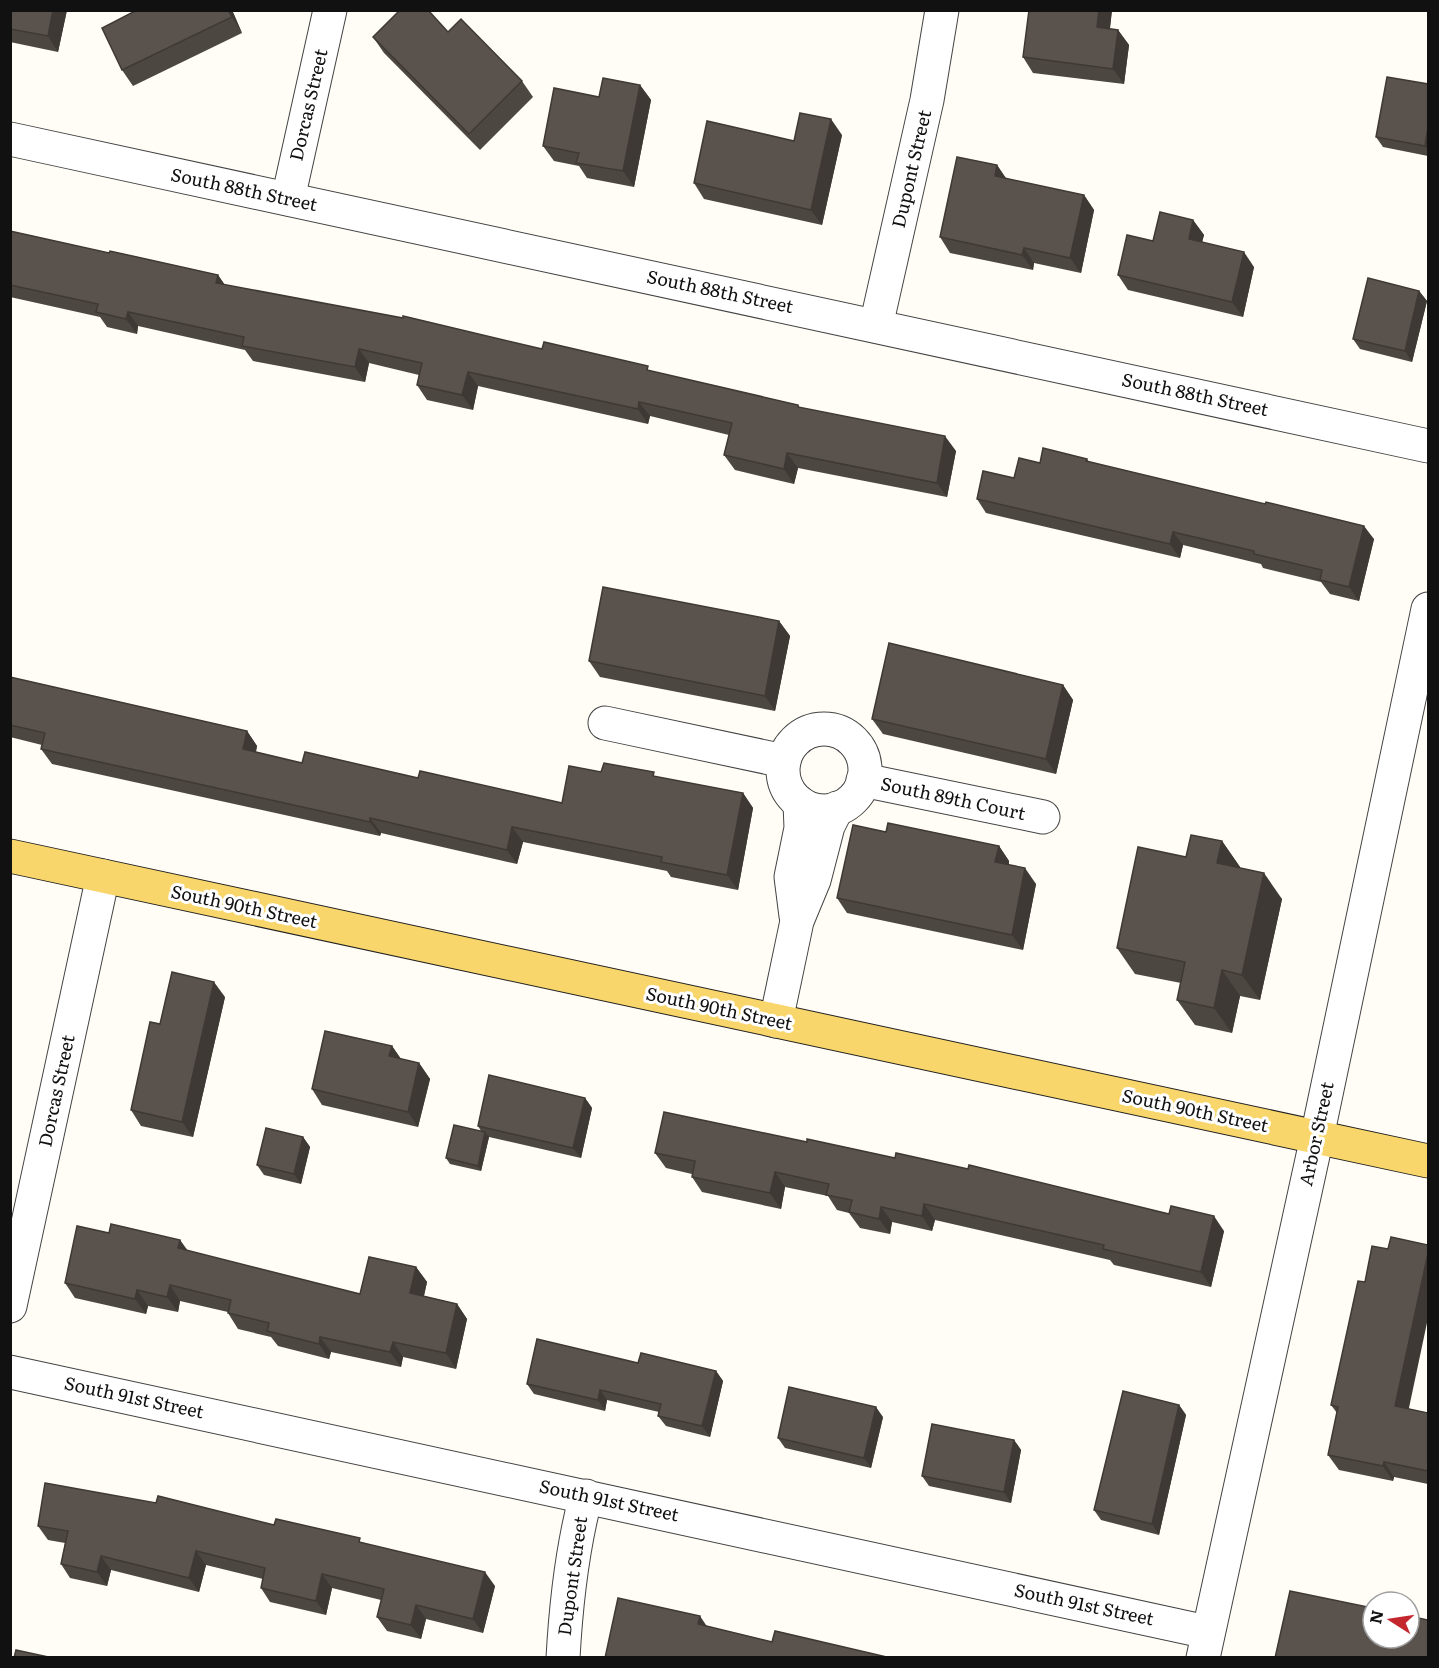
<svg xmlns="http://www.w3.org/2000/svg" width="1439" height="1668" viewBox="0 0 1439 1668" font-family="Literata,serif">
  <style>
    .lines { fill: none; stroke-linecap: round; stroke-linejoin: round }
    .street-casing { stroke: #444; stroke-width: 35 }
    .primary-casing { stroke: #222; stroke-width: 35 }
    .street { stroke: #fff; stroke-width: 33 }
    .primary { stroke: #f9d66b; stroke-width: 33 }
    .wall { fill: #4d4742 }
    .shaded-wall { fill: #3f3936 }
    .building { fill: #5a524d; stroke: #3f3936; stroke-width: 1.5 }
    .labels { text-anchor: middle; stroke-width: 6; stroke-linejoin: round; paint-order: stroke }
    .street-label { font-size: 18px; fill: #111; stroke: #fff }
  </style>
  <rect width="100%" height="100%" fill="#fffdf5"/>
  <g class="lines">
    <defs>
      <g id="street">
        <path d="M10,139L1428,446"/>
        <path d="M288,199L330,10"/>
        <path d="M876,326L927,100L942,10"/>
        <path d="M605,723L784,761"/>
        <circle cx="824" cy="770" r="41"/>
        <path d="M863,780L1043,817"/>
        <path d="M796,916L791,877L801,828L800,803"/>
        <path d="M776,1021L797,921L814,880L828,826L837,808"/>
        <path d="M10,1306L103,876"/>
        <path d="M10,1372L1207,1632"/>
        <path d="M563,1658C566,1603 572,1549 586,1496"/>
        <path d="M1203,1658L1317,1137L1428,609"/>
      </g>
      <path id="primary" d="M10,856L1428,1161"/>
    </defs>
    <!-- street casing -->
    <use href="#street" class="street-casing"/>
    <!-- primary casing -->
    <use href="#primary" class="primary-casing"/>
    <!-- street -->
    <use href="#street" class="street"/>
    <!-- primary -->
    <use href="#primary" class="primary"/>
  </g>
  <!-- wall -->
  <g class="wall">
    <path d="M10,10H67L58,52L10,42Z"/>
    <path d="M232,10L242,33L133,86L122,70Z"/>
    <path d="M1029,10H1112L1110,29L1118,30L1129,45L1124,84L1033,73L1023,57Z"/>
    <path d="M448,32L522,81L533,97L480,150L384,53L373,37Z"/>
    <path d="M1428,84V156L1383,147L1376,137Z"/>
    <path d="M640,85L651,100L634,187L587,178L579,166L554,161L543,146L599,97Z"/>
    <path d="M842,135L822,225L704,199L694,183L794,141Z"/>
    <path d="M997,165L1006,179L1084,195L1094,210L1081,273L1034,263L1033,270L950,253L940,237Z"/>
    <path d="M1193,220L1204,235L1202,242L1254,267L1243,317L1128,290L1118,275L1153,241Z"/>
    <path d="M10,231L109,253L218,275L225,285L651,371L798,405L800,408L956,451L947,497L798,468L794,484L735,470L724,455L729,435L650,416L648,424L478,386L473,410L427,400L417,385L419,375L369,363L365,382L253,361L245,350L138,326L137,334L107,327L100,317L10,297Z"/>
    <path d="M1419,291L1427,301L1412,362L1360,349L1353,339Z"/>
    <path d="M1087,459L1089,462L1374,539L1359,601L1330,594L1321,582L1263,568L1261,564L1183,545L1180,558L986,513L977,499L1040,463Z"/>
    <path d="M779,621L790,636L775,711L600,677L589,661Z"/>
    <path d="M10,677L247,731L257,746L256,752L302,763L418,778L562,803L601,772L657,777L743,793L753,808L738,890L671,877L667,871L523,842L517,864L381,833L380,836L52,764L41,749L42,745L10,737Z"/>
    <path d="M1063,685L1073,700L1056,774L883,734L872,719Z"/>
    <path d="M886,832L999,846L1009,861V865L1036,884L1023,950L847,913L837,898Z"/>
    <path d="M1222,841L1240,867L1239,868L1282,899L1260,1000L1240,996L1232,1033L1195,1025L1177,1000L1181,983L1135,974L1117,948L1186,857Z"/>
    <path d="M225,997L193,1137L141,1126L131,1110L160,1024Z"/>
    <path d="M392,1046L401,1059L419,1063L430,1079L418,1127L322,1105L312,1089Z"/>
    <path d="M585,1098L592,1108L581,1158L489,1137L481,1171L450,1164L446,1158L481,1131L478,1126Z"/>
    <path d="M303,1137L310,1147L301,1184L264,1175L257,1165Z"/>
    <path d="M655,1153L1224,1231L1211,1287L1114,1265L1110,1260L935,1220L932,1231L892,1222L890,1234L860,1228L849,1213L837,1210L828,1196L785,1187L781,1209L702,1192L692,1177V1174L666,1168Z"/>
    <path d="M109,1233L180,1240L187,1251L360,1294L416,1267L427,1282L424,1296L457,1304L467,1319L456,1369L403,1357L401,1367L331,1352L329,1359L278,1346L271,1337L238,1329L228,1313V1312L180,1301L178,1312L148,1306L146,1314L75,1298L65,1283Z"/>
    <path d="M638,1363L716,1371L723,1381L710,1437L666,1426L658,1416L659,1412L607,1400L605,1411L534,1394L527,1384Z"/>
    <path d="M1179,1405L1186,1415L1159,1535L1101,1520L1094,1510Z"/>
    <path d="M1331,1405L1409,1409L1428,1413V1484L1394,1477L1393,1481L1339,1470L1328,1455L1337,1413Z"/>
    <path d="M883,1417L871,1468L785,1448L778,1438Z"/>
    <path d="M1014,1440L1021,1450L1011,1503L929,1486L922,1476Z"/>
    <path d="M274,1525L364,1543L495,1586L483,1633L426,1619L421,1639L387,1631L377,1617L381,1600L332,1588L326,1615L270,1602L261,1588L263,1579L206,1565L199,1592L111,1570L107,1586L70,1578L61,1564L65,1543L48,1540L38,1526Z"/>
  </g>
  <!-- shaded-wall -->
  <g class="shaded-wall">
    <path d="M53,10H67L58,52L48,36Z"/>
    <path d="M228,10H232L242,33L232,17Z"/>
    <path d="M1099,10H1112L1108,43L1097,27Z"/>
    <path d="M1118,30L1129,45L1124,84L1113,69Z"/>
    <path d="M640,85L651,100L634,187L623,171Z"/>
    <path d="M831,119L842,135L822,225L811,210Z"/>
    <path d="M1428,126V151L1425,146Z"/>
    <path d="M997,165L1008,181L995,176Z"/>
    <path d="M1084,195L1094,210L1081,273L1070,258Z"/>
    <path d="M1193,220L1204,235L1199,254L1189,239Z"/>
    <path d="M1024,248L1034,263L1033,270L1022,255Z"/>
    <path d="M1244,252L1254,267L1243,317L1232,302Z"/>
    <path d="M218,275L228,290L216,283Z"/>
    <path d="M1419,291L1427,301L1412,362L1405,351Z"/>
    <path d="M128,312L138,326L137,334L126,319Z"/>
    <path d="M359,349L369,363L365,382L355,367Z"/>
    <path d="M468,372L478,386L473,410L462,395Z"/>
    <path d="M639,402L650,416L648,424L638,409Z"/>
    <path d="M945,436L956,451L947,497L937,483Z"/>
    <path d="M787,453L798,468L794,484L784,469Z"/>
    <path d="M1364,526L1374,539L1359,601L1349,587Z"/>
    <path d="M1173,532L1183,545L1180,558L1170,544Z"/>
    <path d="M779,621L790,636L775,711L765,696Z"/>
    <path d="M1063,685L1073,700L1056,774L1046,759Z"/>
    <path d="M247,731L257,746L253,764L243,749Z"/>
    <path d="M743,793L753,808L738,890L727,875Z"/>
    <path d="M370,818L381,833L380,836L370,822Z"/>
    <path d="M512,827L523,842L517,864L507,850Z"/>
    <path d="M1222,841L1240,867L1235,889L1217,863Z"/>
    <path d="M999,846L1009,861L1006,878L995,862Z"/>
    <path d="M1025,868L1036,884L1023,950L1012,935Z"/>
    <path d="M1264,873L1282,899L1260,1000L1242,975Z"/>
    <path d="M1222,970L1240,996L1232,1033L1214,1008Z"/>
    <path d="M214,982L225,997L193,1137L182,1122Z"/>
    <path d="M392,1046L403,1062L389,1056Z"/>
    <path d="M419,1063L430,1079L418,1127L408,1112Z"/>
    <path d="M585,1098L592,1108L581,1158L573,1148Z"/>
    <path d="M485,1132L489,1137L481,1171L478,1166Z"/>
    <path d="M303,1137L310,1147L301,1184L294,1174Z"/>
    <path d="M775,1172L785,1187L781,1209L770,1193Z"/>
    <path d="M924,1204L935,1220L932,1231L922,1216Z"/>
    <path d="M881,1207L892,1222L890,1234L879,1219Z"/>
    <path d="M1214,1216L1224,1231L1211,1287L1201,1272Z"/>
    <path d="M180,1240L191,1255L178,1248Z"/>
    <path d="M1428,1253V1318L1406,1422L1395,1406Z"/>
    <path d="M416,1267L427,1282L421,1308L410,1293Z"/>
    <path d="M170,1285L180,1301L178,1312L167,1297Z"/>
    <path d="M137,1290L148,1306L146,1314L135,1299Z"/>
    <path d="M457,1304L467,1319L456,1369L446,1353Z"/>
    <path d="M320,1337L331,1352L329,1359L319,1344Z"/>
    <path d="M393,1342L403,1357L401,1367L390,1352Z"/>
    <path d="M716,1371L723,1381L710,1437L702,1426Z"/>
    <path d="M600,1390L607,1400L605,1411L598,1400Z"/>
    <path d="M1179,1405L1186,1415L1159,1535L1152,1524Z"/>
    <path d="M876,1407L883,1417L871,1468L864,1458Z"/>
    <path d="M1014,1440L1021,1450L1011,1503L1004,1492Z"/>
    <path d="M1384,1462L1394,1477L1393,1481L1383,1466Z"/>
    <path d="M196,1551L206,1565L199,1592L189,1578Z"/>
    <path d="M101,1556L111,1570L107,1586L97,1572Z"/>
    <path d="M485,1572L495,1586L483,1633L473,1619Z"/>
    <path d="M322,1574L332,1588L326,1615L316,1601Z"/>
    <path d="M416,1605L426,1619L421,1639L411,1625Z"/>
    <path d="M700,1616L710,1631L698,1624Z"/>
  </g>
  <!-- building -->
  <g class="building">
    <path d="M10,10H53L48,36L10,29Z"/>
    <path d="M137,10H228L232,17L122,70L102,28Z"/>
    <path d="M400,10H428L448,32L461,19L522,81L469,134L373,37Z"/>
    <path d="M1029,10H1099L1097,27L1118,30L1113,69L1023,57Z"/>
    <path d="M1387,77L1428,84V126L1425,146L1376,137Z"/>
    <path d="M603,78L640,85L623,171L576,163L579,153L543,146L554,88L599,97Z"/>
    <path d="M800,113L831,119L811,210L694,183L707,121L794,141Z"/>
    <path d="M957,157L997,165L995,176L1084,195L1070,258L1024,248L1022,255L940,237Z"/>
    <path d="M1160,212L1193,220L1189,239L1244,252L1232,302L1118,275L1127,235L1153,241Z"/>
    <path d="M10,231L109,253L110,251L218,275L216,283L403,318V316L542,349L544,342L648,366L647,370L798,405V407L945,436L937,483L787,453L784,469L724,455L732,423L639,402L638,409L468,372L462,395L417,385L422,363L359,349L355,367L242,346L244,337L128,312L126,319L96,312L98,304L10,285Z"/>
    <path d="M1368,278L1419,291L1405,351L1353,339Z"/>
    <path d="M1043,448L1087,459L1086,461L1265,504L1266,502L1364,526L1349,587L1320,580L1322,570L1254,554V551L1173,532L1170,544L977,499L983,471L1014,478L1019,458L1040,463Z"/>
    <path d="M603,587L779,621L765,696L589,661Z"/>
    <path d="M889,643L1063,685L1046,759L872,719Z"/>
    <path d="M10,677L247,731L243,749L302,763L305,752L418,778L420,771L562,803L569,766L601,772L604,763L654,772L653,776L743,793L727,875L661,862L662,857L512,827L507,850L370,818V822L41,749L45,733L10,725Z"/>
    <path d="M888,823L999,846L995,862L1025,868L1012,935L837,898L853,825L886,832Z"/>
    <path d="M1191,835L1222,841L1217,863L1264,873L1242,975L1222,970L1214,1008L1177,1000L1185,962L1117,948L1138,847L1186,857Z"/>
    <path d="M172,972L214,982L182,1122L131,1110L150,1022L160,1024Z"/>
    <path d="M325,1031L392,1046L389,1056L419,1063L408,1112L312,1089Z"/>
    <path d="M489,1075L585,1098L573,1148L478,1126Z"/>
    <path d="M664,1112L807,1142V1139L895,1158L896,1153L968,1169L969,1165L1169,1214L1171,1206L1214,1216L1201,1272L1103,1249L1104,1245L924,1204L922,1216L881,1207L879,1219L849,1212L852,1200L826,1195L829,1184L775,1172L770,1193L692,1177L695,1161L655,1153Z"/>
    <path d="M454,1125L485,1132L478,1166L446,1158Z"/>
    <path d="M266,1128L303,1137L294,1174L257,1165Z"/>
    <path d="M111,1224L180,1240L178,1248L360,1294L369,1257L416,1267L410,1293L457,1304L446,1353L393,1342L390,1352L320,1337L319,1344L267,1331L269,1323L228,1313L231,1300L170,1285L167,1297L137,1290L135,1299L65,1283L77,1226L109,1233Z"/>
    <path d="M1391,1237L1428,1245V1253L1395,1406L1428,1413V1471L1384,1462L1383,1466L1328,1455L1338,1407L1331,1405L1358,1281L1365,1282L1372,1246L1388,1249Z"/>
    <path d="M537,1339L638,1363L641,1353L716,1371L702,1426L658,1416L661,1404L600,1390L598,1400L527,1384Z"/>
    <path d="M789,1387L876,1407L864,1458L778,1438Z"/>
    <path d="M1123,1391L1179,1405L1152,1524L1094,1510Z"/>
    <path d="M932,1424L1014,1440L1004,1492L922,1476Z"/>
    <path d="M45,1483L156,1503L158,1496L274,1525L276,1519L360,1538L359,1542L485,1572L473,1619L416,1605L411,1625L377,1617L384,1589L322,1574L316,1601L261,1588L265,1568L196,1551L189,1578L101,1556L97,1572L61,1564L68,1531L38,1526Z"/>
    <path d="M1290,1591L1373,1608V1638H1409V1616L1428,1620V1658H1275Z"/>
    <path d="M618,1598L700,1616L698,1624L772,1642L775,1631L891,1658H605Z"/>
    <path d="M16,1650L53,1658H14Z"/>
  </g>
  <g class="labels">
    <!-- street labels -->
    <g class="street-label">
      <text transform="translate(309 105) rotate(-77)" y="6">Dorcas Street</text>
      <text transform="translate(912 169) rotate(-77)" y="6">Dupont Street</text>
      <text transform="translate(244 190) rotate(12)" y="6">South 88th Street</text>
      <text transform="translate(720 292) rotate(12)" y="6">South 88th Street</text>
      <text transform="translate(1195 395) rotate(12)" y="6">South 88th Street</text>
      <text transform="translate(953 799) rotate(12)" y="6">South 89th Court</text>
      <text transform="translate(244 907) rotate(12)" y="6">South 90th Street</text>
      <text transform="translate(719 1009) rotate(12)" y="6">South 90th Street</text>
      <text transform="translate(57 1091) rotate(-78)" y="6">Dorcas Street</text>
      <text transform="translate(1195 1111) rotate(12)" y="6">South 90th Street</text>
      <text transform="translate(1317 1134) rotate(-78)" y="6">Arbor Street</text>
      <text transform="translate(134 1398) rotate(12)" y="6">South 91st Street</text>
      <text transform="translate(609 1501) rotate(12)" y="6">South 91st Street</text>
      <text transform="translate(573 1576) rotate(-82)" y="6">Dupont Street</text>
      <text transform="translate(1084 1605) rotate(12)" y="6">South 91st Street</text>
    </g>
  </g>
  <!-- border -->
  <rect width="1439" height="1668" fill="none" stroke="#111111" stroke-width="24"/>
  <!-- north arrow -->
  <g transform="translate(1391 1620) rotate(282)"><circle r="28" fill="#ffffff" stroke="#a0a0a0" stroke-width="1.5"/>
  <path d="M0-4.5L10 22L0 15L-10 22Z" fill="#c4262e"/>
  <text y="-9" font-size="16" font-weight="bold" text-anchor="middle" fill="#111111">N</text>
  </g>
</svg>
